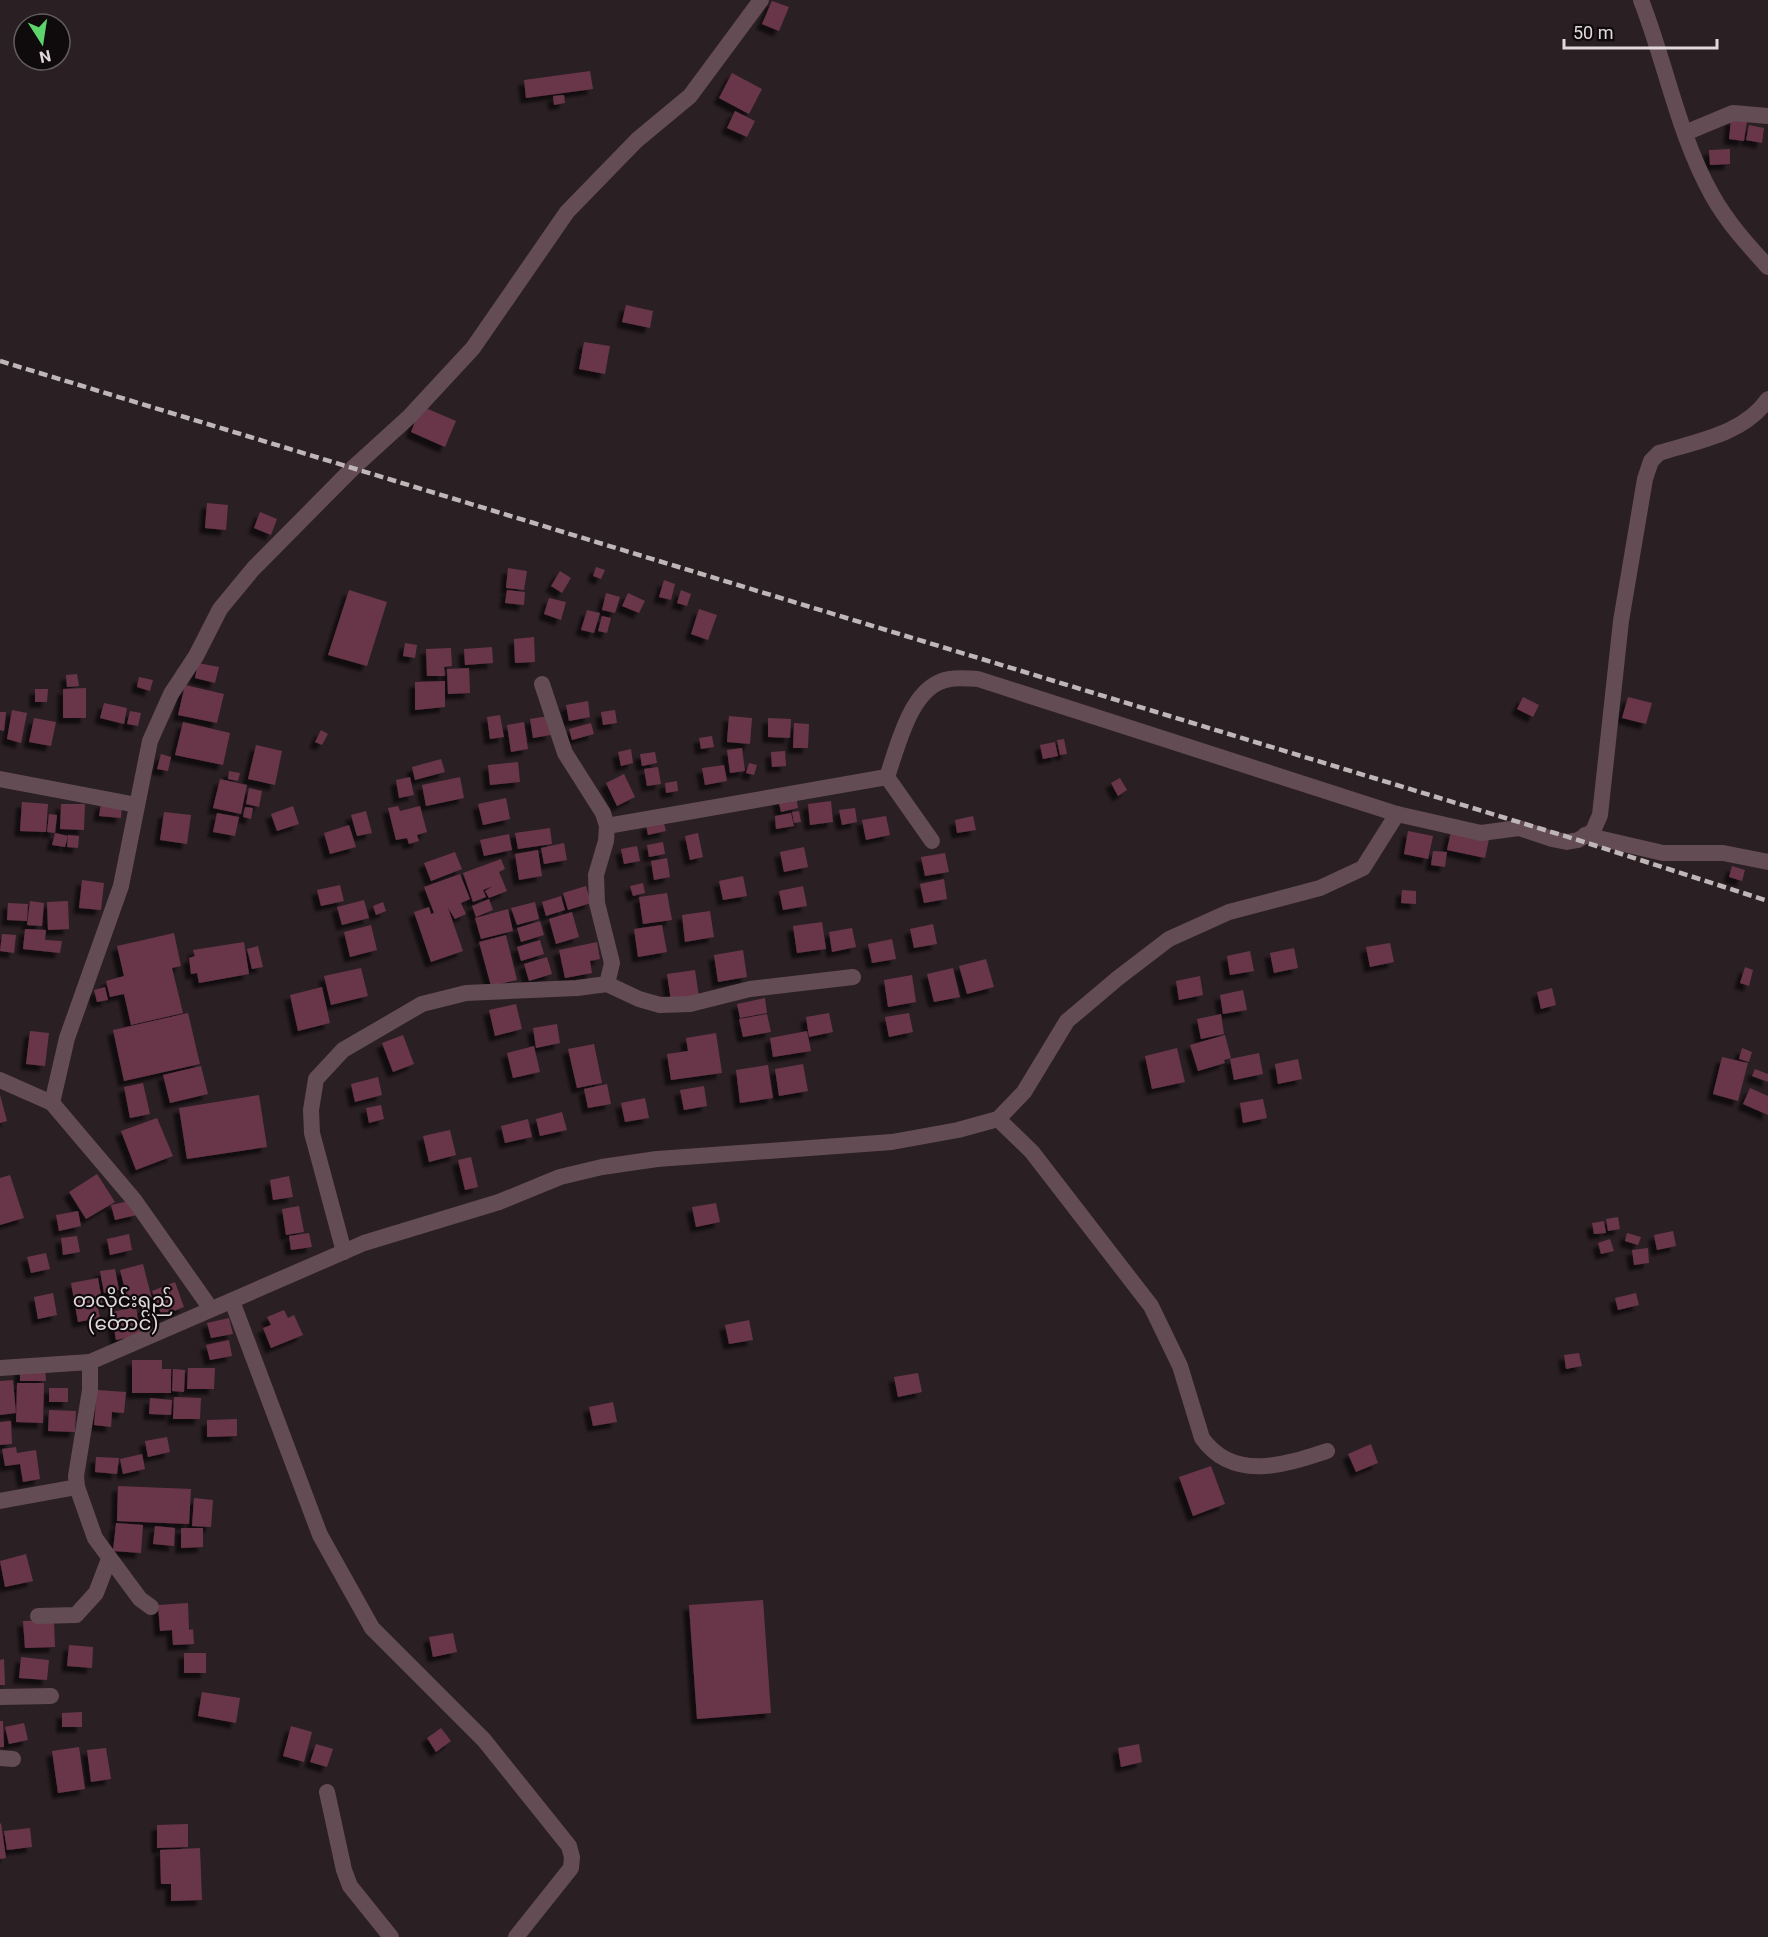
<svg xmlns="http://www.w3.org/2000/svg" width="1768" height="1937" viewBox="0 0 1768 1937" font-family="Roboto,'Noto Sans Myanmar',sans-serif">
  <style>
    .building { fill: #68364a; filter: url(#shadow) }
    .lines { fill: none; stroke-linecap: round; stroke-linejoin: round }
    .minor { stroke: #644c55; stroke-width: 16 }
    .rail { stroke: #bfb6b8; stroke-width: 4.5; stroke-dasharray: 9 4.5; stroke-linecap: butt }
    .labels { text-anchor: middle; stroke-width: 4.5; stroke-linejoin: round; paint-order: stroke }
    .quarter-label { font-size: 20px; fill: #e1d9db; stroke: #0f0a0c }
  </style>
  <defs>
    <filter id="shadow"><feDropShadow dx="-5.5" dy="5.5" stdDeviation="1.5" flood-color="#0009"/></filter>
  </defs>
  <rect width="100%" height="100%" fill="#2a1f22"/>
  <!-- building -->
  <g class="building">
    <path d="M772,1L789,7L779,31L762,24Z"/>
    <path d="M590,71L593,89L526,98L524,80Z"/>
    <path d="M732,73L762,89L749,114L719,98Z"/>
    <path d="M564,95L565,103L554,105L553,96Z"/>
    <path d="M735,111L755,121L747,137L727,128Z"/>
    <path d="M1731,119L1747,121L1744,141L1729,139Z"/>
    <path d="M1749,125L1764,128L1762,143L1746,140Z"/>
    <path d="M1730,149V164L1710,165L1709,150Z"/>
    <path d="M626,305L653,311L650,328L622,322Z"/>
    <path d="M584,342L610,346L605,374L579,369Z"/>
    <path d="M421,406L456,421L445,447L411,432Z"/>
    <path d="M207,503L228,505L226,530L205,528Z"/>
    <path d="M260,512L277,519L271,535L254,528Z"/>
    <path d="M596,567L605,570L601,579L593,576Z"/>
    <path d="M508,568L527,571L524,590L506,588Z"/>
    <path d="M560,571L571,578L562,593L551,586Z"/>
    <path d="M664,580L675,584L671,600L659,597Z"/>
    <path d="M349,590L387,602L367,666L328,655Z"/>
    <path d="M507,590L525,592L524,605L505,603Z"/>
    <path d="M681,590L691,594L687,606L677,603Z"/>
    <path d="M606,593L620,597L615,613L602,610Z"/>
    <path d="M628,593L645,601L639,613L622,606Z"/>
    <path d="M549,598L566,602L561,620L544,614Z"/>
    <path d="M699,609L717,615L708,640L691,634Z"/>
    <path d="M587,610L600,613L594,633L581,630Z"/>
    <path d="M602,616L611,618L607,633L598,631Z"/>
    <path d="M534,637L535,662L515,663L514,639Z"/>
    <path d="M405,643L417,645L415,658L403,656Z"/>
    <path d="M492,647L493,663L465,665L464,649Z"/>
    <path d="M451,648L452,666L444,667L445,676H427L426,649Z"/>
    <path d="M198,663L219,667L215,683L195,678Z"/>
    <path d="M469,668L470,693L448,694L447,669Z"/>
    <path d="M77,674L79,686L67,687L66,675Z"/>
    <path d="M139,677L153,680L150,691L137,687Z"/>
    <path d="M445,681V707L415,710V682Z"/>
    <path d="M185,685L224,694L217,723L178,715Z"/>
    <path d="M86,688V718H63V689Z"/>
    <path d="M35,689H48L47,702H35Z"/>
    <path d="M1523,697L1539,705L1533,717L1517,709Z"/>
    <path d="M1628,697L1652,703L1646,724L1622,718Z"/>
    <path d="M588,701L590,717L569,721L566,705Z"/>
    <path d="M104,703L127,708L124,724L100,718Z"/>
    <path d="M12,710L27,713L21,743L7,739Z"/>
    <path d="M615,710L617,723L603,725L601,712Z"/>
    <path d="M130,711L141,713L138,726L127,724Z"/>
    <path d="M0,712H6L4,731L0,730Z"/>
    <path d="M500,715L504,737L490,739L487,717Z"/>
    <path d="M548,716L551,735L533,738L530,719Z"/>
    <path d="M729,716L752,718L750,744L727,742Z"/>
    <path d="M34,718L56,722L51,746L29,742Z"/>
    <path d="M768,718L791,719L790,738L768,737Z"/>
    <path d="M183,722L230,733L223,765L175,755Z"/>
    <path d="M524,722L528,749L511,752L507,725Z"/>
    <path d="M591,723L594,734L572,740L569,729Z"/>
    <path d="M794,723L809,724L808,748H793Z"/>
    <path d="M321,730L328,734L322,745L315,742Z"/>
    <path d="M712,736L714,747L701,749L699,738Z"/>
    <path d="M1064,739L1067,754L1060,755L1057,740Z"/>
    <path d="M1055,742L1058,756L1043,759L1040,745Z"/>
    <path d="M256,745L282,751L275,785L248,779Z"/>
    <path d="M742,748L745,771L730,773L727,750Z"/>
    <path d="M631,749L633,763L621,766L618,752Z"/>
    <path d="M785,751L786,766L772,767L771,752Z"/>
    <path d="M655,752L657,763L642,766L640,754Z"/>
    <path d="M161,754L171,757L168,771L157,769Z"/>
    <path d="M441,759L445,772L415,780L412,767Z"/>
    <path d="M518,762L520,782L490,785L488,765Z"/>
    <path d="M749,763L757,765L754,775L746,773Z"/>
    <path d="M724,765L727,781L705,785L702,768Z"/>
    <path d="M658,767L661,784L647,786L644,769Z"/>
    <path d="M229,771L240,773L238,781L228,779Z"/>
    <path d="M624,774L635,797L617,806L606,783Z"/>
    <path d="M410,777L414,795L399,798L396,780Z"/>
    <path d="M460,777L464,798L426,806L422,785Z"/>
    <path d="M1120,778L1127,790L1118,796L1111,783Z"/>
    <path d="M220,779L247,785L241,814L213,808Z"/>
    <path d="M677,781L678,791L666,793L665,783Z"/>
    <path d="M249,788L262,791L259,807L246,804Z"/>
    <path d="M796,795L798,808L781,812L778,799Z"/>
    <path d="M506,798L510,819L483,825L478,804Z"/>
    <path d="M831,801L833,822L810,825L808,804Z"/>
    <path d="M22,802L48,804L46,832L20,831Z"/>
    <path d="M101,803L122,805L121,818L99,816Z"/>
    <path d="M61,804H85L84,830L60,829Z"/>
    <path d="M293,806L299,824L277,831L271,814Z"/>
    <path d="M398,806L400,811L420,806L427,832L417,835L419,841L409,844L407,838L396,840L388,808Z"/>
    <path d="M245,807L253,808L251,819L243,817Z"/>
    <path d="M855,808L857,822L842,825L839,810Z"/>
    <path d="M366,811L372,833L357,836L351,815Z"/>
    <path d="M799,811L801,822L794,823L792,812Z"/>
    <path d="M164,812L191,815L187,844L160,840Z"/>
    <path d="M217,813L239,817L235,836L213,832Z"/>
    <path d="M791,813L794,826L776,829L775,816Z"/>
    <path d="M49,814L57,815L55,833L47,832Z"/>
    <path d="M886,816L890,835L866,840L862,820Z"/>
    <path d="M973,816L976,830L957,833L955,820Z"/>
    <path d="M663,820L666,831L648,835L646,825Z"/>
    <path d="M349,825L356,847L330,854L324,833Z"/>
    <path d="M550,828L552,844L518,849L515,833Z"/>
    <path d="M1408,831L1433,836L1428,859L1404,854Z"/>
    <path d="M1451,831L1489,839L1485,858L1447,850Z"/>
    <path d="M55,833L68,836L65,847L52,845Z"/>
    <path d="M698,833L703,857L690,860L685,836Z"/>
    <path d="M509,834L512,850L484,856L480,840Z"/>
    <path d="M68,835L79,836L78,848L67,847Z"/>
    <path d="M663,842L665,854L649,857L647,845Z"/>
    <path d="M564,843L567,860L544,864L541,848Z"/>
    <path d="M637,846L640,861L624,864L621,849Z"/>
    <path d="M804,847L808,867L784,872L780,852Z"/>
    <path d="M538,850L542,876L519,880L515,854Z"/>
    <path d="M1433,851L1447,852L1445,867L1431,865Z"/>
    <path d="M455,852L462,869L431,881L424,863Z"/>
    <path d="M945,853L949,872L925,876L921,857Z"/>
    <path d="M667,858L670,877L654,880L651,861Z"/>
    <path d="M501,859L505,869L499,872L507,891L489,898L485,891L493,886L483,890L486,897L473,902L463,873Z"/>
    <path d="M1732,866L1745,870L1742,881L1729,877Z"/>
    <path d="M460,874L470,899L461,903L466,914L455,919L448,908L463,951L431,962L414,912L429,907L431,914L434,913L424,887Z"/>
    <path d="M743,876L747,896L723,900L719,881Z"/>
    <path d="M944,879L947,899L924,903L920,884Z"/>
    <path d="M82,880L104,883L101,910L79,908Z"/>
    <path d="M643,883L645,893L633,896L630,886Z"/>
    <path d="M340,885L344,901L321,906L317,890Z"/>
    <path d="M586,886L591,903L568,910L563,893Z"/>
    <path d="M803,886L807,906L783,910L779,891Z"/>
    <path d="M1402,890L1416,891V904L1401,903Z"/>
    <path d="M667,893L672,920L643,924L639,897Z"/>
    <path d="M561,896L565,910L546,916L542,902Z"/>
    <path d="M489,899L493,910L476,917L472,906Z"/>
    <path d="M364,900L369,918L342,925L337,907Z"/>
    <path d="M30,901L44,903L42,926L27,925Z"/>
    <path d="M68,901L69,929L48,930L47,902Z"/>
    <path d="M383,902L386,911L376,915L373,906Z"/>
    <path d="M535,902L539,919L517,925L511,908Z"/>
    <path d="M8,903L28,904L27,921L7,920Z"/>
    <path d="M508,909L513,931L481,939L475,918Z"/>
    <path d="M710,911L714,937L685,942L682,915Z"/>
    <path d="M572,912L579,937L556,944L549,919Z"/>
    <path d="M540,921L544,935L521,942L517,928Z"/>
    <path d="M822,922L826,949L797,953L793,926Z"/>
    <path d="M933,924L937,944L914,948L910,929Z"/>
    <path d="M371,925L377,950L350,957L344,932Z"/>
    <path d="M662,925L667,952L638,957L634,929Z"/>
    <path d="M852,928L856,947L832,952L829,932Z"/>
    <path d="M25,929L46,930L45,940L62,941L60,953L23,949Z"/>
    <path d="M174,933L181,966L172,968L183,1013L131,1025L124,994L110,997L106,981L124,976L117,946Z"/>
    <path d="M2,934L16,935L14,953L0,951Z"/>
    <path d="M506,935L517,980L491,986L479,942Z"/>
    <path d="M892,939L896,959L872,963L868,944Z"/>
    <path d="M540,940L544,954L521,961L517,947Z"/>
    <path d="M244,942L249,974L199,983L197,973L191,974L189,958L195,956L193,950Z"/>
    <path d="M597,942L600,959L590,961L592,973L565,978L559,950Z"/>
    <path d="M1390,943L1394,962L1370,967L1366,947Z"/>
    <path d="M258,946L263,967L252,969L247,949Z"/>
    <path d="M1294,948L1298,968L1274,973L1270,953Z"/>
    <path d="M743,950L747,977L718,982L714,955Z"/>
    <path d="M1250,951L1254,971L1230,975L1227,956Z"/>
    <path d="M547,957L552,974L529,981L524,964Z"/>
    <path d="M986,959L994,987L967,994L959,966Z"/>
    <path d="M1745,967L1753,970L1749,986L1740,983Z"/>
    <path d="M361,968L368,996L331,1005L324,976Z"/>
    <path d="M953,968L960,997L934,1002L927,974Z"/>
    <path d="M695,970L699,997L671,1001L667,974Z"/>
    <path d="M912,975L916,1002L888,1007L884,980Z"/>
    <path d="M1200,976L1203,995L1179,1000L1176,981Z"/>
    <path d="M105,987L108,1000L97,1002L94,990Z"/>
    <path d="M322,987L330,1023L298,1031L290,995Z"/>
    <path d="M1552,988L1556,1005L1541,1009L1537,992Z"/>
    <path d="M1243,990L1247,1010L1223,1014L1220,995Z"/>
    <path d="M765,998L767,1013L740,1018L737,1004Z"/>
    <path d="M516,1004L522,1029L495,1036L489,1010Z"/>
    <path d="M188,1013L200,1064L124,1081L113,1030Z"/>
    <path d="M829,1013L833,1032L809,1037L806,1017Z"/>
    <path d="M909,1013L913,1032L889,1037L885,1017Z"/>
    <path d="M767,1014L771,1032L743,1037L739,1019Z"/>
    <path d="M1221,1014L1224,1034L1201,1039L1197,1019Z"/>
    <path d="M557,1024L560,1043L536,1048L533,1028Z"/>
    <path d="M30,1031L49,1033L45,1066L26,1064Z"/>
    <path d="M807,1031L811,1051L773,1057L770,1038Z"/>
    <path d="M716,1033L722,1073L671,1080L667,1054L688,1051L686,1038Z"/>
    <path d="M403,1035L414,1064L393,1072L382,1043Z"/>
    <path d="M1225,1035L1231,1058L1224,1060L1225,1063L1198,1071L1190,1045Z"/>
    <path d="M594,1044L602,1083L577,1088L568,1049Z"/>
    <path d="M534,1046L540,1072L513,1078L507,1053Z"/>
    <path d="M1177,1048L1185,1082L1152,1089L1145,1056Z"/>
    <path d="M1742,1048L1752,1052L1749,1062L1739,1059Z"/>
    <path d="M1259,1053L1263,1074L1234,1080L1230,1059Z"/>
    <path d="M1722,1057L1748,1063L1738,1101L1713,1094Z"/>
    <path d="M1298,1059L1302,1079L1278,1084L1275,1064Z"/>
    <path d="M803,1064L808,1091L779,1096L775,1069Z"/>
    <path d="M768,1065L773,1098L740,1103L736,1070Z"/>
    <path d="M201,1066L208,1094L170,1103L163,1075Z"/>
    <path d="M1755,1069L1768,1074V1082L1752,1076Z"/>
    <path d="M378,1077L382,1095L355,1102L351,1084Z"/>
    <path d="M143,1083L150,1114L130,1118L124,1087Z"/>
    <path d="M607,1084L611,1104L588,1108L584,1089Z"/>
    <path d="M704,1086L707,1106L684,1110L680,1090Z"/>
    <path d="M1750,1088L1768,1096V1115L1743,1104Z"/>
    <path d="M0,1095L7,1121L0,1123Z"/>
    <path d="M259,1095L267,1147L187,1159L179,1108Z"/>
    <path d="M645,1098L649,1118L625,1122L621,1103Z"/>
    <path d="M1263,1099L1267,1118L1243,1123L1240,1103Z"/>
    <path d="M381,1105L384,1119L369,1123L366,1108Z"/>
    <path d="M562,1112L567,1130L540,1136L536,1119Z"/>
    <path d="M157,1118L173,1156L136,1170L121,1131Z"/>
    <path d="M528,1119L532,1137L505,1143L501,1126Z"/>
    <path d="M450,1130L456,1155L429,1162L423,1136Z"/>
    <path d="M471,1157L478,1187L465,1190L458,1160Z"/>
    <path d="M97,1174L115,1202L86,1219L69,1192Z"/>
    <path d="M10,1175L24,1218L0,1225V1178Z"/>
    <path d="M289,1176L293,1197L273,1200L270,1180Z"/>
    <path d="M133,1200L137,1215L115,1220L111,1205Z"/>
    <path d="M716,1203L720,1222L696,1227L692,1207Z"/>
    <path d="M299,1206L304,1232L286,1235L282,1209Z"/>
    <path d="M78,1211L81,1226L59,1231L56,1215Z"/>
    <path d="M1618,1217L1620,1229L1608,1231L1606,1219Z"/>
    <path d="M1604,1221L1606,1233L1594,1234L1592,1223Z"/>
    <path d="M1673,1231L1676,1246L1657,1250L1654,1235Z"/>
    <path d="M309,1233L312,1247L291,1250L289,1236Z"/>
    <path d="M1627,1233L1641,1237L1638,1245L1625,1241Z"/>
    <path d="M129,1234L132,1250L110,1255L107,1239Z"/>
    <path d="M77,1236L80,1252L63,1255L61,1238Z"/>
    <path d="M1610,1239L1614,1251L1601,1254L1598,1243Z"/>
    <path d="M1648,1248L1649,1263L1634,1265L1632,1250Z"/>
    <path d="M46,1253L50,1269L31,1273L27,1257Z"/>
    <path d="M143,1264L152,1299L129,1305L120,1270Z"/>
    <path d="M115,1269L119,1290L104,1293L100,1271Z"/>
    <path d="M98,1278L103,1307L98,1308L100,1318L78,1322L71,1283Z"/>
    <path d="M175,1282L184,1307L162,1316L152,1291Z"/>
    <path d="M53,1293L57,1315L38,1319L34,1297Z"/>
    <path d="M1636,1293L1639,1305L1618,1310L1615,1298Z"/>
    <path d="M136,1307L141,1335L116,1340L111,1312Z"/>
    <path d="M284,1310L288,1318L294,1315L303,1335L271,1348L263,1328L271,1325L267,1317Z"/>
    <path d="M229,1318L233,1334L211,1338L207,1323Z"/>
    <path d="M749,1320L753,1340L729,1344L725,1325Z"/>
    <path d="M229,1340L232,1356L210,1360L206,1345Z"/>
    <path d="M1579,1353L1582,1366L1566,1369L1564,1355Z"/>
    <path d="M132,1360H162V1369H171V1393H132Z"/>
    <path d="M45,1367L46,1381H20V1368Z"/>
    <path d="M188,1368H215L214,1389H187Z"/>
    <path d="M173,1369L185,1370L184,1392L172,1391Z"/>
    <path d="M918,1373L922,1392L898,1397L894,1377Z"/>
    <path d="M13,1380L16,1413L0,1415V1381Z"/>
    <path d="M17,1383H44L43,1423L16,1422Z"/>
    <rect x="49" y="1388" width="19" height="14"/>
    <path d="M97,1390L126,1392L124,1413L112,1412L111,1427L94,1425Z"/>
    <path d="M174,1397L201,1398L200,1419H173Z"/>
    <path d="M150,1398L172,1400L171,1415L149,1414Z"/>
    <path d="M613,1402L617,1422L593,1426L589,1407Z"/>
    <path d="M49,1410L76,1411L75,1432L48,1431Z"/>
    <path d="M237,1419V1436L207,1437V1420Z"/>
    <path d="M11,1421L12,1444L0,1445V1422Z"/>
    <path d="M167,1437L170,1452L148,1457L145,1441Z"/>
    <path d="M1371,1444L1378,1463L1356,1472L1348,1454Z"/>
    <path d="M16,1447L17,1453L36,1450L40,1479L23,1482L20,1464L5,1466L2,1449Z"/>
    <path d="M142,1454L145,1469L123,1474L120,1459Z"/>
    <path d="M96,1457L119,1458L117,1474L95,1472Z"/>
    <path d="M1211,1466L1225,1504L1193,1516L1179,1477Z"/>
    <path d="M118,1486L191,1489L189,1524L117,1521Z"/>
    <path d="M194,1498L213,1500L211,1527L192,1526Z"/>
    <path d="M116,1523L143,1525L141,1553L113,1551Z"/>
    <path d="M155,1526L175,1528L174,1546L153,1544Z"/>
    <path d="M181,1528H203V1547L181,1548Z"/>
    <path d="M26,1554L33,1581L5,1587L0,1561Z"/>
    <path d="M763,1600L771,1713L697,1719L689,1605Z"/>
    <path d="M188,1603L189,1630L193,1629L194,1644L173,1645L172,1630L160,1631L158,1605Z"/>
    <path d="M54,1620L55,1647L25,1648L23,1621Z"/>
    <path d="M453,1633L457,1652L433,1657L429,1637Z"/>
    <path d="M69,1645L93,1647L92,1668L67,1666Z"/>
    <rect x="184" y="1653" width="22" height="20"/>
    <path d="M21,1657L49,1660L47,1680L19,1678Z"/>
    <path d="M4,1659L5,1685H0V1660Z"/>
    <path d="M202,1692L240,1698L236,1723L198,1716Z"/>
    <path d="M82,1712V1727H62V1713Z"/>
    <path d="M0,1721H3L4,1747H0Z"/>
    <path d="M24,1723L28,1740L9,1744L5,1727Z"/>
    <path d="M291,1726L312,1732L304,1762L283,1756Z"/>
    <path d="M441,1728L451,1741L436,1752L427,1738Z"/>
    <path d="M316,1744L333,1749L327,1767L310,1762Z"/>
    <path d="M1139,1744L1142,1762L1121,1767L1118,1748Z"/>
    <path d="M79,1747L85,1789L58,1793L52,1751Z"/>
    <path d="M106,1748L111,1779L91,1782L87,1750Z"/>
    <path d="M1,1823L6,1858L0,1859V1824Z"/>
    <path d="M188,1824V1847L157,1848V1825Z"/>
    <path d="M30,1828L32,1847L7,1850L4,1831Z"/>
    <path d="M200,1848L202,1900L171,1901V1884H161L160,1850Z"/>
  </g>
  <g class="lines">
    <!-- minor -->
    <g class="minor">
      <path d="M1641,0C1666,64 1678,134 1712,195C1727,222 1747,244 1768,267"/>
      <path d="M1685,133L1733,113L1768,116"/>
      <path d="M887,777L932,841"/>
      <path d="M0,779L137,805"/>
      <path d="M607,826L887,777C898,746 911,684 950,679C959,677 969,679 978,679L1397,814L1481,833L1519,828L1552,839L1567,842L1578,840L1593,831L1600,815L1621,621L1645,479L1651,461L1659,453C1697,441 1744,434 1768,399"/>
      <path d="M1585,835L1663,853H1723L1768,862"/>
      <path d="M607,984L639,999L660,1005L690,1004L750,989L853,977"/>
      <path d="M0,1080L52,1103L135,1201L211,1309"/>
      <path d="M52,1103L67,1038L121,886L150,741L171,694L196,656L220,609L253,569L354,467L409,417L473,348L567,212L637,140L690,96L761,0"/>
      <path d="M998,1119L1032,1152L1151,1306L1180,1366L1202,1438C1233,1482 1285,1465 1327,1451"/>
      <path d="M344,1252L312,1133L311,1110L316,1079L343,1050L422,1004L466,993L577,988L607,984L612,963L597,903L596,875L606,841L607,826L603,813L565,753L542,684"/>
      <path d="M232,1301L320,1535L372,1628L484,1740L569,1846L572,1857L571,1868L516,1937"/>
      <path d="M0,1368L90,1362"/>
      <path d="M77,1487L95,1538L140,1599L151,1607"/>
      <path d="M0,1501L77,1487L76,1476L90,1390V1362L364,1243L499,1202L560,1177L602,1167L657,1159L892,1142L958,1130L998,1119L1024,1092L1067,1021L1118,978L1169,939L1229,912L1320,888L1363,868L1397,814"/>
      <path d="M38,1616L76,1615L96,1593L109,1559"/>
      <path d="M0,1697L51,1696"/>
      <path d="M0,1758L13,1759"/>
      <path d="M327,1792L344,1870L350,1886L391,1937"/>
    </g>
    <!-- rail -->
    <path class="rail" d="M0,361L1578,840L1768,901"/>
  </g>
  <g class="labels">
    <!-- quarter labels -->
    <g class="quarter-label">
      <text x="123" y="1307">တလိုင်းရှည်<tspan x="123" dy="23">(တောင်)</tspan></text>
    </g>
  </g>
  <!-- north arrow -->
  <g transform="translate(42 42) rotate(168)"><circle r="28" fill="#0f0a0c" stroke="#635d5f" stroke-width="1.5"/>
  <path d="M0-4.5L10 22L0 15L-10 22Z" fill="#5ed56c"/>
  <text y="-9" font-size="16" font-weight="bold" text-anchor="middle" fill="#e1d9db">N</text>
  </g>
  <!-- scale -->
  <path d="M1564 39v9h153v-9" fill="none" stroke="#e1d9db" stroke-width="3"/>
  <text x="1573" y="39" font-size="18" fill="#e1d9db" stroke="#0f0a0c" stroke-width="4.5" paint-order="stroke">50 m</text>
</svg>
